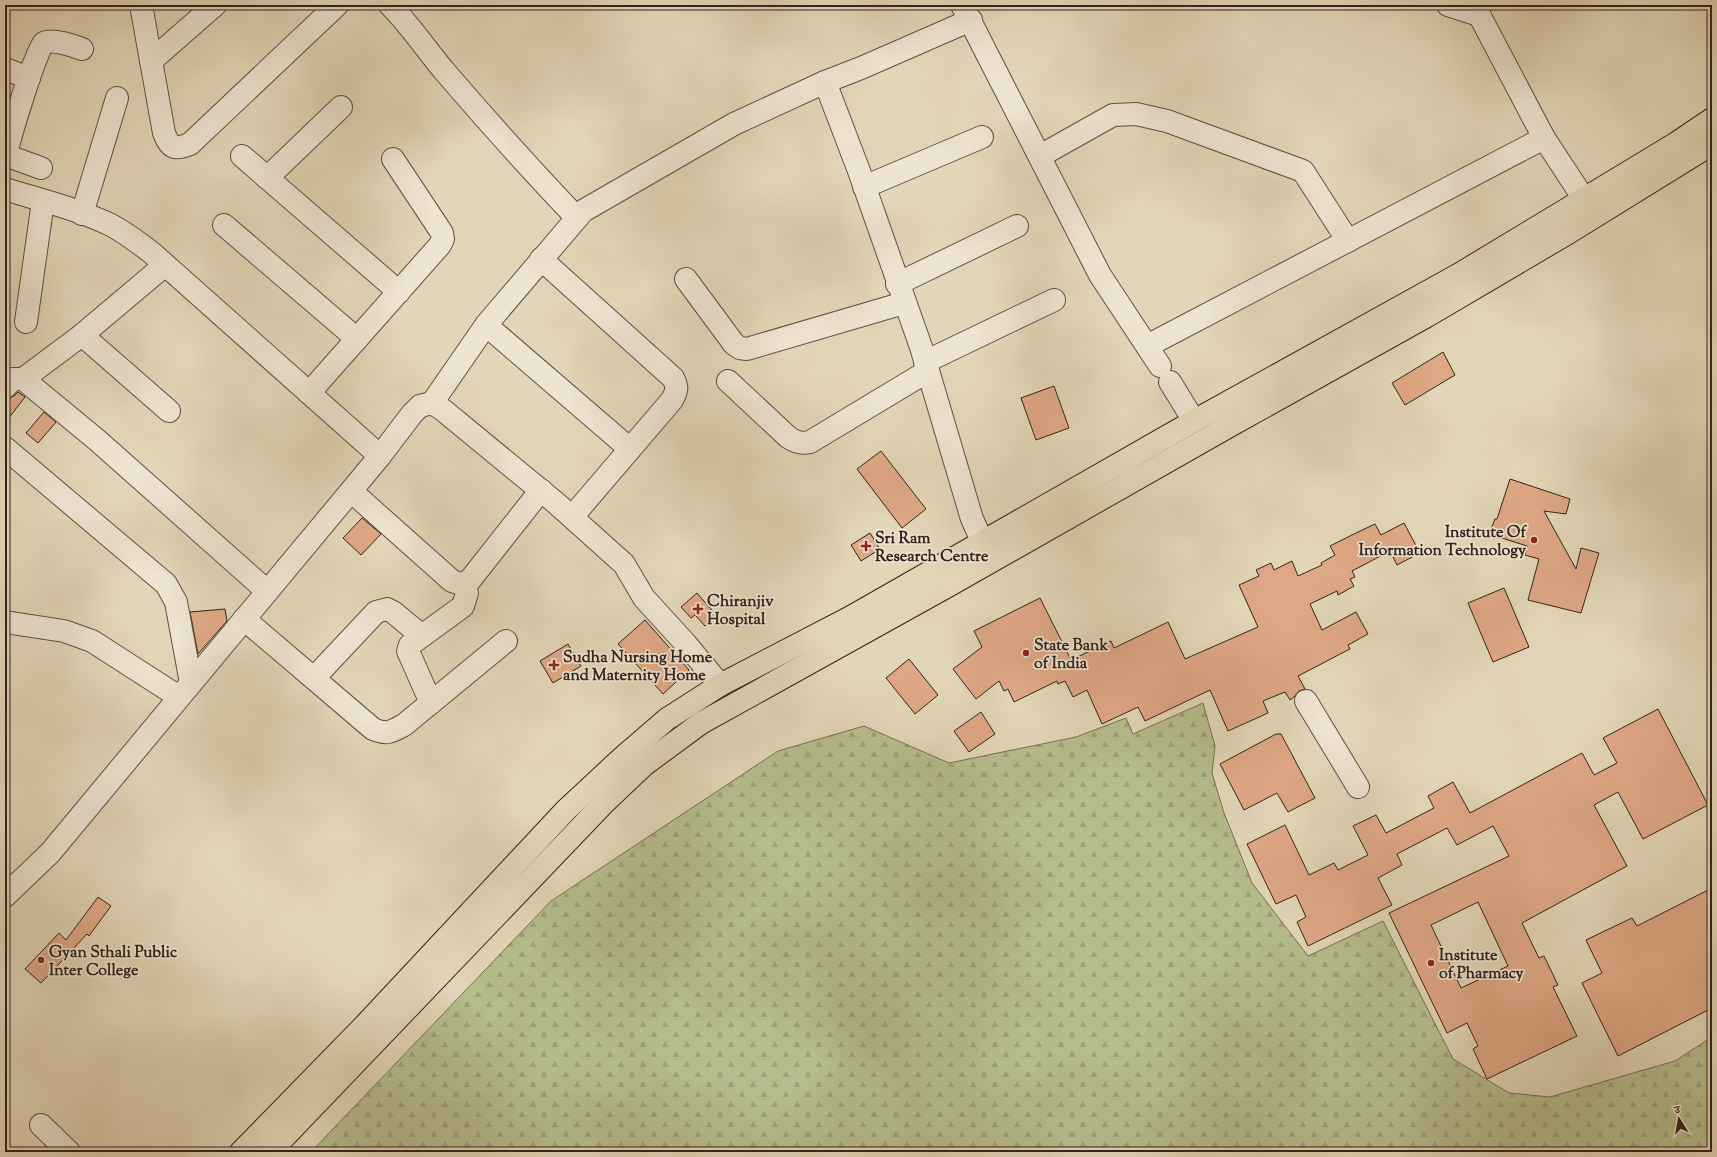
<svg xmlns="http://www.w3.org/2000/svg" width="1717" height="1157" viewBox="0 0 1717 1157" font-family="'Sorts Mill Goudy','Noto Serif Devanagari',serif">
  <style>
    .forest { fill: url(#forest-firs); stroke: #747054 }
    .building { fill: #dfa885; stroke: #33221c; fill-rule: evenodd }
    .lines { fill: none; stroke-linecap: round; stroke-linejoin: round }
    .minor-casing { stroke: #5f4f43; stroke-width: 24 }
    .major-casing { stroke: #33221c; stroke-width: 24 }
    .minor { stroke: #ede4d1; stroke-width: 22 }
    .major { stroke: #e3d6b8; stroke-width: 22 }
    .poi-dot { fill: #8f2418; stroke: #ede4d1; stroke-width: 1.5 }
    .labels { text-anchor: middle; stroke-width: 3.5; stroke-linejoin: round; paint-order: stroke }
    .poi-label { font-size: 16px; font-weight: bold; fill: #33221c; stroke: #ede4d1; text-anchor: start }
  </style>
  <defs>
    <pattern id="forest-firs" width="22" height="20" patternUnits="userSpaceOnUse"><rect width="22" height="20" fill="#b6bd8d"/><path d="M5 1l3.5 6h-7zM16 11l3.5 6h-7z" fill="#9da279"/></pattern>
  </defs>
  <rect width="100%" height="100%" fill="#e3d6b8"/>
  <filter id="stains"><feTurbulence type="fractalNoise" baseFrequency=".005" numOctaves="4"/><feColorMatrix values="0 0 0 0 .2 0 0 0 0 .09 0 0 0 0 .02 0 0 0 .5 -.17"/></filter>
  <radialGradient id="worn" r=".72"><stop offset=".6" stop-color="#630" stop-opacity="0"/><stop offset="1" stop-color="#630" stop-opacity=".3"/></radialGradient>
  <!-- forest -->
  <path class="forest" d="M1203,703L1215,746L1212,773L1224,813L1252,883L1308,956L1383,921L1453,1059L1509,1093L1550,1097L1675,1061L1712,1037V1152H311L551,901L778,751L864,726L949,763L1076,737L1126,718L1133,734Z"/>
  <!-- building -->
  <g class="building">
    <path d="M1443,352L1455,375L1405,405L1392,383Z"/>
    <path d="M1054,386L1069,428L1036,440L1021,398Z"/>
    <path d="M18,392L25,397L5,423V399L14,396Z"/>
    <path d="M44,412L56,422L38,443L26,433Z"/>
    <path d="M881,451L926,509L902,528L857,469Z"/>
    <path d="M1510,479L1570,499L1566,514L1544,511L1576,569L1581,548L1599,553L1581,613L1528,600L1539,559L1525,555L1527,546L1489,534L1495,519H1497Z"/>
    <path d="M362,518L381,534L361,555L343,538Z"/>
    <path d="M1404,523L1420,553L1397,565L1390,551L1352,571L1355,577L1350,579L1354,586L1338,595L1337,591L1310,604L1322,630L1356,612L1368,634L1348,645L1350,649L1298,676L1305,689L1299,691L1294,697L1290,700L1285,692L1263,701L1268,713L1228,731L1210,690L1145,721L1138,707L1102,724L1087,690L1073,697L1065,681L1058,684L1057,681L1014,702L1008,689L1004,691L999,681L976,699L953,669L982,647L974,631L1040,598L1071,660L1111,641L1114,648L1168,622L1185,659L1258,627L1239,585L1259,576L1256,570L1271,563L1274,570L1292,561L1298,576L1322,565L1321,563L1335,555L1330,546L1356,533L1375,524L1381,535Z"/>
    <path d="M870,533L880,549L861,561L851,545Z"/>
    <path d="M1504,588L1529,647L1493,662L1468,603Z"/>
    <path d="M697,593L717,616L705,626L695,615L691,618L681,607Z"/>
    <path d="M225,609L227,621L198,654L190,612Z"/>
    <path d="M645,620L689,670L663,694L618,644Z"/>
    <path d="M568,644L581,666L553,683L540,661Z"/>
    <path d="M909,659L938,695L915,714L886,678Z"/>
    <path d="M1658,709L1708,805L1643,839L1618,792L1594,805L1627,866L1522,923L1539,958L1544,956L1558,985L1553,987L1577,1036L1487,1079L1473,1049L1478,1046L1467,1023L1447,1033L1389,913L1509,856L1493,826L1457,845L1447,828L1397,854L1402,865L1378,878L1392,905L1308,946L1297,922L1306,917L1296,895L1276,904L1247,844L1285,825L1309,875L1334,863L1338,870L1368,855L1353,826L1376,815L1386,833L1434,808L1428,796L1453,782L1470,813L1582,753L1594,775L1617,763L1603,738ZM1478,902L1508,966L1461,988L1431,925Z"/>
    <path d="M981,712L995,734L969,752L954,731Z"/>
    <path d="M1276,734H1281L1315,798L1288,812L1277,793L1244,810L1220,764Z"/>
    <path d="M1712,888V1008L1618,1056L1582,983L1602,973L1586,940L1632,918L1637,926Z"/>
    <path d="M98,897L111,906L89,936L87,934L41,983L25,969L59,933L66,940Z"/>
  </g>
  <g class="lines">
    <defs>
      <g id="minor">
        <path d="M141,5L164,133C170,149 175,150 190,144L337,5"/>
        <path d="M390,5C411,26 427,51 446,73C489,123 532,171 577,218"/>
        <path d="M962,5L1100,275L1160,366"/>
        <path d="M1448,5L1479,15"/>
        <path d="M1474,5L1544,138L1584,199"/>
        <path d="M151,61L215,5"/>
        <path d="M5,69L29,78"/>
        <path d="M825,82L859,171L921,347L972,519L990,558"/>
        <path d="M5,155L41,168"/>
        <path d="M242,156L399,292"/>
        <path d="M1040,156L1113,115L1136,114L1167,121L1303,171L1348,241"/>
        <path d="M5,159C8,143 35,51 44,43C51,38 74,46 82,49"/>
        <path d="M267,178L341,107"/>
        <path d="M864,187L982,137"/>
        <path d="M5,189C40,200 78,209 111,225C126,233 139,243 152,253L380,456"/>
        <path d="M82,214L117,98"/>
        <path d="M224,225L357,339"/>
        <path d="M541,259L673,378C678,387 677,391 672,400L572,517"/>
        <path d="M686,279L734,344L740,348L747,349L904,303"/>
        <path d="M897,284L1017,226"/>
        <path d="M26,322L43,201"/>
        <path d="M486,325L630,449"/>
        <path d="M82,335L169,411"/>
        <path d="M1147,346L1544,138"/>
        <path d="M925,362L1054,300"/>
        <path d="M23,379L97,440L267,591"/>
        <path d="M728,381L788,437C795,442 801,444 810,442L928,371"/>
        <path d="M1170,382L1194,421"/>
        <path d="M5,387L13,379H23L82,335L165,265"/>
        <path d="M309,393L440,245L443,239L442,233L393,159"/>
        <path d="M432,403L486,325L583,211L734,124L825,82L861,68L971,20"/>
        <path d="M5,448L166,584L176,602L191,683"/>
        <path d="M351,491L452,581C460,584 463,584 470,580L541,490"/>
        <path d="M244,619L373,729C387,735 391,732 404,725L506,641"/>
        <path d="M5,622L64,631L92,641L179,697"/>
        <path d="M422,636L410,645L408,651L431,703"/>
        <path d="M314,678L376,612L387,609L393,612L422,636L463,606L467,593L464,584"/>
        <path d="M1306,701L1358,787"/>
        <path d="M5,896L50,853L380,456L412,414L420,406L432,403L443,410L556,503L624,564L644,598L686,644L720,685"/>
        <path d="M41,1125L69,1152"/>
      </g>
      <g id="major">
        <path d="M241,1152L366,1024L566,810L623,757L667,719L720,685L851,617L1194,421L1458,275L1675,144L1712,119"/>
        <path d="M270,1152L605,802L644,765L701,723L948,586L1233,424L1427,316L1568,233L1712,144"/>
      </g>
    </defs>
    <!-- minor casing -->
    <use href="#minor" class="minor-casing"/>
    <!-- major casing -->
    <use href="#major" class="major-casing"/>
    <!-- minor -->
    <use href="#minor" class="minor"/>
    <!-- major -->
    <use href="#major" class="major"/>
  </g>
  <!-- markers -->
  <g class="poi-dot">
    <circle cx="1534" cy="540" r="4"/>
    <path d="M864 540h4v4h4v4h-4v4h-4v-4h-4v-4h4z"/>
    <path d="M696 603h4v4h4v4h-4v4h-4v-4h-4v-4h4z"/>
    <circle cx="1026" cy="653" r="4"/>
    <path d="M552 659h4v4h4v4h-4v4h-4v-4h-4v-4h4z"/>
    <circle cx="41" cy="960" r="4"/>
    <circle cx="1431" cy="963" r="4"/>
  </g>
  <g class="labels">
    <!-- poi labels -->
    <g class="poi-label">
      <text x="1526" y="537" text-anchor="end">Institute Of<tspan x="1526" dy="18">Information Technology</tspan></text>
      <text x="875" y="543">Sri Ram<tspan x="875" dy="18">Research Centre</tspan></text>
      <text x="707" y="606">Chiranjiv<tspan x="707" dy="18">Hospital</tspan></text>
      <text x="1034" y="650">State Bank<tspan x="1034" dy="18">of India</tspan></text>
      <text x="563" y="662">Sudha Nursing Home<tspan x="563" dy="18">and Maternity Home</tspan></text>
      <text x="49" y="957">Gyan Sthali Public<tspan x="49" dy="18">Inter College</tspan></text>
      <text x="1439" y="960">Institute<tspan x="1439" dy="18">of Pharmacy</tspan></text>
    </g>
  </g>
  <!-- margin -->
  <rect width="1717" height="1157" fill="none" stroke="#e3d6b8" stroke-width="20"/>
  <rect x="6" y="6" width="1705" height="1145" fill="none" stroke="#33221c" stroke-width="2"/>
  <rect x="10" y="10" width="1697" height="1137" fill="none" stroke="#33221c"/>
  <!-- north arrow -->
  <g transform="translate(1679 1119) rotate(349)" stroke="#ede4d1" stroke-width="3" paint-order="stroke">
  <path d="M0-3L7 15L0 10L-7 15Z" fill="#33221c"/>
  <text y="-6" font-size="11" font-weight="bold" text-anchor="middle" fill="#33221c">उ</text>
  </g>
  <rect width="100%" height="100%" filter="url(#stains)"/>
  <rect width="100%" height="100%" fill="url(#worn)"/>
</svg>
